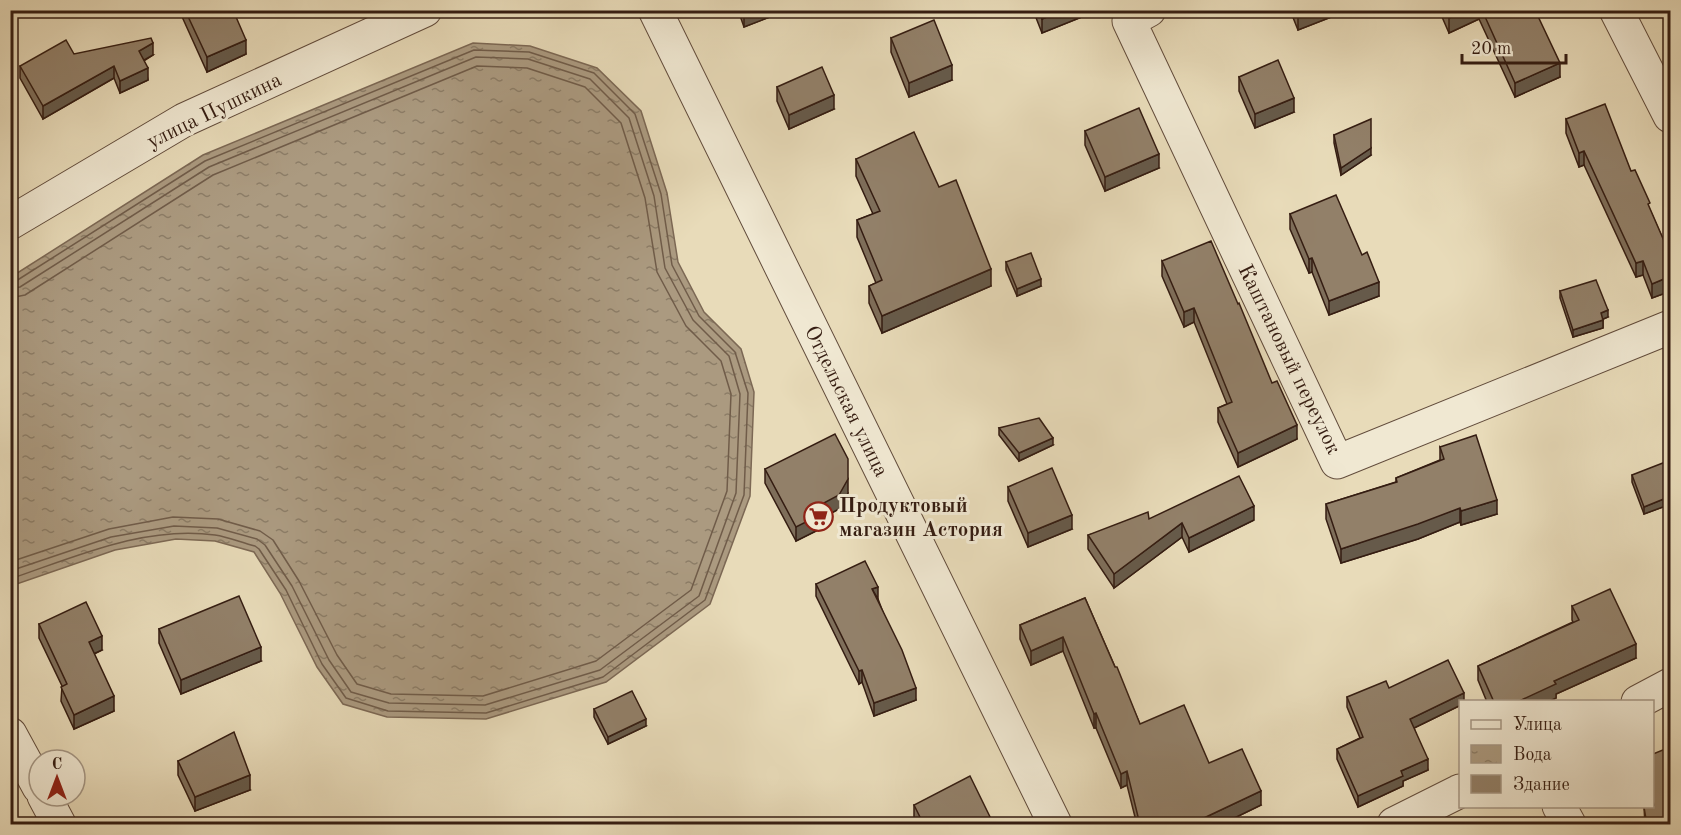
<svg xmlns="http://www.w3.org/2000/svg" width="1681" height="835" viewBox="0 0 1681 835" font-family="'Old Standard TT',serif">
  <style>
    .water { fill: url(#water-ripples); stroke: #7c6854; stroke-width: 1.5 }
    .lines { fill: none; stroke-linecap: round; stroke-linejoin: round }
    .shore { stroke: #705c49; stroke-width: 1.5 }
    .minor-casing { stroke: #624c3c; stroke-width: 35 }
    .minor { stroke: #f0e8d2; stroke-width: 33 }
    .wall { fill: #7e6e5a; stroke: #351d12; stroke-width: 1.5 }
    .shaded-wall { fill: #665a4a; stroke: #351d12; stroke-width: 1.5 }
    .building { fill: #928069; stroke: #351d12; stroke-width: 1.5 }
    .labels { text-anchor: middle; stroke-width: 6; stroke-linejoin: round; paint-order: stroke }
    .street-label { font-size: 21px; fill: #351d12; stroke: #f0e8d2 }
    .poi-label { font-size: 21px; font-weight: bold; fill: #351d12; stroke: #f0e8d2; text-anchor: start }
  </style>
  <defs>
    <pattern id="water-ripples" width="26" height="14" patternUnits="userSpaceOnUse" patternTransform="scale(1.5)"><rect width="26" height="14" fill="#ab9a80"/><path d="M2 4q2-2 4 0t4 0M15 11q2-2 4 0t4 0" fill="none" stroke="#8c7d67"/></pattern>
  </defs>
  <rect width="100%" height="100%" fill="#e8dbb9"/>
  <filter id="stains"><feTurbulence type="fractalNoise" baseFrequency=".00333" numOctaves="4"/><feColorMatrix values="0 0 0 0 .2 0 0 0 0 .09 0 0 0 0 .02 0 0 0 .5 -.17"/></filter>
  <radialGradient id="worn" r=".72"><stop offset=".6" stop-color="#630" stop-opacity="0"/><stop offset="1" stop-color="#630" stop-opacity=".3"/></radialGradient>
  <!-- water -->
  <path class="water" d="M473,43L530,46L597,68L641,111L667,193L678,262L704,312L741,349L754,392L750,496L710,604L606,682L486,719L387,717L343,704L317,667L280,593L254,552L215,541L176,539L115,550L11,586V277L203,155Z"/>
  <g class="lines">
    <!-- shore -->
    <g class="shore">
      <path d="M10,282L16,281L205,161L474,50L529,52L594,73L635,114L661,194L672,265L699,316L735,352L748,393L744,495L705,600L603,677L486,713L388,711L346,698L322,664L286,590L259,549L255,546C242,543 229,537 215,535C145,525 75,557 10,579"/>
      <path d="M10,289L20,287L209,167L476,57L528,59L590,79L629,118L654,196L665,268L693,320L729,356L740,394L736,493L699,596L600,670L485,705L389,703L351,692L329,660L292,586L265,545L257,539L217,528L174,526L111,537L10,571"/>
      <path d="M10,298L25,295L213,175L477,66L527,68L585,87L621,123L645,198L657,272L686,326L721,361L731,394L727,491L691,590L596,661L483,696L391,694L357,684L337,655L299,581L273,540L260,531L218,519L173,517L109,529L10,562"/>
    </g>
    <defs>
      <g id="minor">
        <path d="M655,10L1055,824"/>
        <path d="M1149,10L1129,21L1337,462L1670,327"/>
        <path d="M1616,10L1670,116"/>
        <path d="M10,223L184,120L425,10"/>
        <path d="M1638,702L1670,685"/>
        <path d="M10,734L39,787"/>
        <path d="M44,796L59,824"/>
        <path d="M1559,806L1569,824"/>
        <path d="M1394,824L1460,791"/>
      </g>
    </defs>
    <!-- minor casing -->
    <use href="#minor" class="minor-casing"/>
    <!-- minor -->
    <use href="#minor" class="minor"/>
  </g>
  <!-- wall -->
  <g class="wall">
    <path d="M179,10H233L246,54L207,72Z"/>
    <path d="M738,10H788L744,27Z"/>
    <path d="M1033,10H1099L1042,33Z"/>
    <path d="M1290,10H1339V14L1298,30Z"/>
    <path d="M1439,10H1535L1560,77L1515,97L1479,19L1449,33Z"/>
    <path d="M891,38L952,80L909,97L891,52Z"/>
    <path d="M74,54L153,55L144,61L148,80L120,93L114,78L43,119L20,78V66Z"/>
    <path d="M1239,77L1294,112L1255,128L1239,91Z"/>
    <path d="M777,87L834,109L789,129L777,101Z"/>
    <path d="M1566,119L1631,171L1650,210L1671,257V291L1652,298L1643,275L1636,277L1584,165L1579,167L1566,133Z"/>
    <path d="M1085,131L1159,168L1105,191L1085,145Z"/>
    <path d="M1334,135L1371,155L1341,175L1334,143Z"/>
    <path d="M856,159L939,187L991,286L882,333L869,303V286L876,283L857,237V220L873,214L856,176Z"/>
    <path d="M1290,214L1362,255L1379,296L1329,315L1312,272L1309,273L1290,229Z"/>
    <path d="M1162,261L1272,383L1297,439L1238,467L1218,422V408L1227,404L1194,322L1184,327L1162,276Z"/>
    <path d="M1006,262L1041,286L1017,296L1006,270Z"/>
    <path d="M1560,291L1608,317L1603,319V328L1573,337L1560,298Z"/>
    <path d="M999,428L1053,445L1019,461L999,435Z"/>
    <path d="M1440,447L1497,514L1461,525L1460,522L1418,539L1341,563L1326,519V504L1396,482V478L1440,460Z"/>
    <path d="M1671,467V504L1644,514L1632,482V475Z"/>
    <path d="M765,469L848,493L839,509L824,517V527L796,541L765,483Z"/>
    <path d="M1008,487L1072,529L1028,547L1008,501Z"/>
    <path d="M1149,519L1254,520L1189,552L1182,537L1114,588L1088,549V535Z"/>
    <path d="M816,584L878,599L916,700L874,716L862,682L859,684L816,596Z"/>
    <path d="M1085,598L1140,724L1209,763L1261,805L1220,825H1137L1127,785L1121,788L1096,728H1094L1063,651L1031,665L1020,639V625Z"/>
    <path d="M1572,606L1636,658L1556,694V698L1548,702H1487L1478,680V666L1573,622L1572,620Z"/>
    <path d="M39,624L102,650L94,654L114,711L74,729L61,701L62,686L39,638Z"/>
    <path d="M159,629L261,661L181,694L159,643Z"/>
    <path d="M1389,688L1464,702H1461V705L1414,728L1428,770L1403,781V786L1358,807L1337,759V749L1360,738L1347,707V697Z"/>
    <path d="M594,709L646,726L608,744L594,717Z"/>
    <path d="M1653,754L1671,825H1645L1644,807H1653Z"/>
    <path d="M178,761L250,790L195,811L178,775Z"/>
    <path d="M914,805L994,825H915L914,823Z"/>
  </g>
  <!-- shaded-wall -->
  <g class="shaded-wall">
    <path d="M752,10H788L744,27V13Z"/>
    <path d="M1064,10H1099L1042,33V19Z"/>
    <path d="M1311,10H1339V14L1298,30V16Z"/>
    <path d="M1466,10H1479V19L1449,33V18Z"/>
    <path d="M246,40V54L207,72V57Z"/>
    <path d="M153,43V55L139,63V51Z"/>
    <path d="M1560,63V77L1515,97V83Z"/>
    <path d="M952,65V80L909,97V83Z"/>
    <path d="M114,66V78L43,119V106Z"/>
    <path d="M148,68V80L120,93V81Z"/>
    <path d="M834,95V109L789,129V115Z"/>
    <path d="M1294,98V112L1255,128V114Z"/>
    <path d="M1371,148V155L1341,175V168Z"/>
    <path d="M1584,151V165L1579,167V153Z"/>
    <path d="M1159,154V168L1105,191V177Z"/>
    <path d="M1312,258V272L1309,273V259Z"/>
    <path d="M1643,261V275L1636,277V263Z"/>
    <path d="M991,269V286L882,333V316Z"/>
    <path d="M1671,276V291L1652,298V284Z"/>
    <path d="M1041,279V286L1017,296V289Z"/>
    <path d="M1379,282V296L1329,315V301Z"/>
    <path d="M1194,308V322L1184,327V312Z"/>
    <path d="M1608,310V317L1601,320V313Z"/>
    <path d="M1603,320V328L1573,337V330Z"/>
    <path d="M1297,425V439L1238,467V453Z"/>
    <path d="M1053,438V445L1019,461V453Z"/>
    <path d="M848,479V493L839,509L824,517V527L796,541V527Z"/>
    <path d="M1671,496V504L1644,514V507Z"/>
    <path d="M1497,500V514L1461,525V511Z"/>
    <path d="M1254,506V520L1189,552V538Z"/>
    <path d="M1460,508V522L1418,539L1341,563V549Z"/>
    <path d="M1072,515V529L1028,547V533Z"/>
    <path d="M1182,523V537L1114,588V574Z"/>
    <path d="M878,587V599L872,589Z"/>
    <path d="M102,636V650L89,656V642Z"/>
    <path d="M1063,637V651L1031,665V651Z"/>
    <path d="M1636,644V658L1556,694V698L1548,702H1517L1554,681Z"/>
    <path d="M261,647V661L181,694V680Z"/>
    <path d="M862,670V682L859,684V671Z"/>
    <path d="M916,688V700L874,716V703Z"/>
    <path d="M1464,693V702H1461V705L1410,730V719Z"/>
    <path d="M114,696V711L74,729V715Z"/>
    <path d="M1096,713V728H1094V714Z"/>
    <path d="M646,719V726L608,744V737Z"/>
    <path d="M1428,759V770L1403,781V786L1358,807V796L1401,771Z"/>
    <path d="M1127,771V785L1121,788V774Z"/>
    <path d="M250,775V790L195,811V797Z"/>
    <path d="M1261,791V805L1220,825H1189Z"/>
  </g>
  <!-- building -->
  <g class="building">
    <path d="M185,10H233L246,40L207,57Z"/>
    <path d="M743,10H752L744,13Z"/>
    <path d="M1039,10H1064L1042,19Z"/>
    <path d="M1296,10H1311L1298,16Z"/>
    <path d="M1445,10H1466L1449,18Z"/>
    <path d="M1482,10H1535L1560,63L1515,83Z"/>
    <path d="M934,20L952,65L909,83L891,38Z"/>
    <path d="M151,38L153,43L139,51L148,68L120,81L114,66L43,106L20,66L66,40L74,54Z"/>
    <path d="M1278,60L1294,98L1255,114L1239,77Z"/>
    <path d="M822,67L834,95L789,115L777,87Z"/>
    <path d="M1605,104L1631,171L1635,170L1650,203L1648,204L1671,257V276L1652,284L1643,261L1636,263L1584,151L1579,153L1566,119Z"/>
    <path d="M1139,108L1159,154L1105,177L1085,131Z"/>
    <path d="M1371,119V148L1341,168L1334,135Z"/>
    <path d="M914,132L939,187L956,180L991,269L882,316L869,286L882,280L857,220L880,211L856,159Z"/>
    <path d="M1336,195L1362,255L1367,252L1379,282L1329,301L1312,258L1309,259L1290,214Z"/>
    <path d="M1211,241L1238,304L1239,303L1272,383L1277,381L1297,425L1238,453L1218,408L1232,402L1194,308L1184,312L1162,261Z"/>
    <path d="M1031,253L1041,279L1017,289L1006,262Z"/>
    <path d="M1596,280L1608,310L1601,313L1603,320L1573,330L1560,291Z"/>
    <path d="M1039,418L1053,438L1019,453L999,428Z"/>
    <path d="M835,434L848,459V479L839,495L820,505L824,513L796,527L765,469Z"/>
    <path d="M1476,435L1497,500L1461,511L1460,508L1418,524L1341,549L1326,504L1397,482L1396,478L1444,459L1440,447Z"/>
    <path d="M1668,461L1671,467V496L1644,507L1632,475Z"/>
    <path d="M1052,468L1072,515L1028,533L1008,487Z"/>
    <path d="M1239,476L1254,506L1189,538L1182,523L1114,574L1088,535L1148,512L1149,519Z"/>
    <path d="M865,561L878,587L872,589L902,650L916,688L874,703L862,670L859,671L816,584Z"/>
    <path d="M1610,589L1636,644L1554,681L1556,684L1517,702H1494L1478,666L1579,620L1572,606Z"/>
    <path d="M239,596L261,647L181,680L159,629Z"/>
    <path d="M1085,598L1115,667H1117L1140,724L1184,705L1209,763L1242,749L1261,791L1189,825H1140L1127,771L1121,774L1096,713L1094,714L1063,637L1031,651L1020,625Z"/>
    <path d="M86,602L102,636L89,642L114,696L74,715L61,687L67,684L39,624Z"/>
    <path d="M1448,660L1464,693L1410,719L1428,759L1401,771L1403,776L1358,796L1337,749L1363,737L1347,697L1386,681L1389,688Z"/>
    <path d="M632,691L646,719L608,737L594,709Z"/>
    <path d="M234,732L250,775L195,797L178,761Z"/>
    <path d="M1670,747L1671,825H1647L1644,807H1653V805H1654L1653,801V754Z"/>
    <path d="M970,776L994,825H924L914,805Z"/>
    <path d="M1507,818L1510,825H1496Z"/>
  </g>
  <!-- icons -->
  <defs>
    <symbol id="supermarket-ring" viewBox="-11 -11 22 22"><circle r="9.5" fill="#f0e8d2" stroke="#8f2418" stroke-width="1.5"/><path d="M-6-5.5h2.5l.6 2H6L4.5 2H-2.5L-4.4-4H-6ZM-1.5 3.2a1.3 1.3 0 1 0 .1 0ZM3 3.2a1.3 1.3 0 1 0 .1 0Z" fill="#8f2418"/></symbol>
  </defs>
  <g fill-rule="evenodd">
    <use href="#supermarket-ring" x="802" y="500" width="33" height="33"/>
  </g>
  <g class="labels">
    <!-- street labels -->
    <g class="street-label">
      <text transform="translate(214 110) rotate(-26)" y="7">улица Пушкина</text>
      <text transform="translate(1290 359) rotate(64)" y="7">Каштановый переулок</text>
      <text transform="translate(847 401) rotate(64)" y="7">Отдельская улица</text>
    </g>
    <!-- poi labels -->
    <g class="poi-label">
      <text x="839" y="512">Продуктовый<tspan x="839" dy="24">магазин Астория</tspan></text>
    </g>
  </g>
  <!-- margin -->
  <rect width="1681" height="835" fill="none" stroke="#e8dbb9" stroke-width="36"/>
  <rect x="12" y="12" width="1657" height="811" fill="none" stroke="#351d12" stroke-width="3"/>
  <rect x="18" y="18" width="1645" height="799" fill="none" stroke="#351d12" stroke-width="1.5"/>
  <!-- legend -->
  <rect x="1459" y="700" width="195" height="108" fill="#f0e8d2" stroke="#a59785" stroke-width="1.5"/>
  <rect x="1471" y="720" width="30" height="9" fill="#f0e8d2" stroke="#a59785" stroke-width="1.5"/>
  <text x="1513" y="730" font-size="18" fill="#351d12">Улица</text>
  <rect x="1471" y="745" width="30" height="18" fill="url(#water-ripples)" stroke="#a59785" stroke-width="1.5"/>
  <text x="1513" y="760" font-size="18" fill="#351d12">Вода</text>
  <rect x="1471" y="775" width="30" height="18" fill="#928069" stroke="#a59785" stroke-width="1.5"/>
  <text x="1513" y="790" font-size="18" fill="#351d12">Здание</text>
  <!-- north arrow -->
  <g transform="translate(57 778)"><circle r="28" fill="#f0e8d2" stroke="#a59785" stroke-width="1.5"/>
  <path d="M0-4.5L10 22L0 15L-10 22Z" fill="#8f2418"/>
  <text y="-9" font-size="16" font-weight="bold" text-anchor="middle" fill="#351d12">С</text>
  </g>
  <!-- scale -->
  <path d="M1462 54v9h104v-9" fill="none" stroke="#351d12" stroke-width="3"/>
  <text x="1471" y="54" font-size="18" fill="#351d12" stroke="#f0e8d2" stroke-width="4.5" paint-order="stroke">20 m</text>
  <rect width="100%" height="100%" filter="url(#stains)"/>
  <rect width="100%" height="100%" fill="url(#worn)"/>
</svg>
